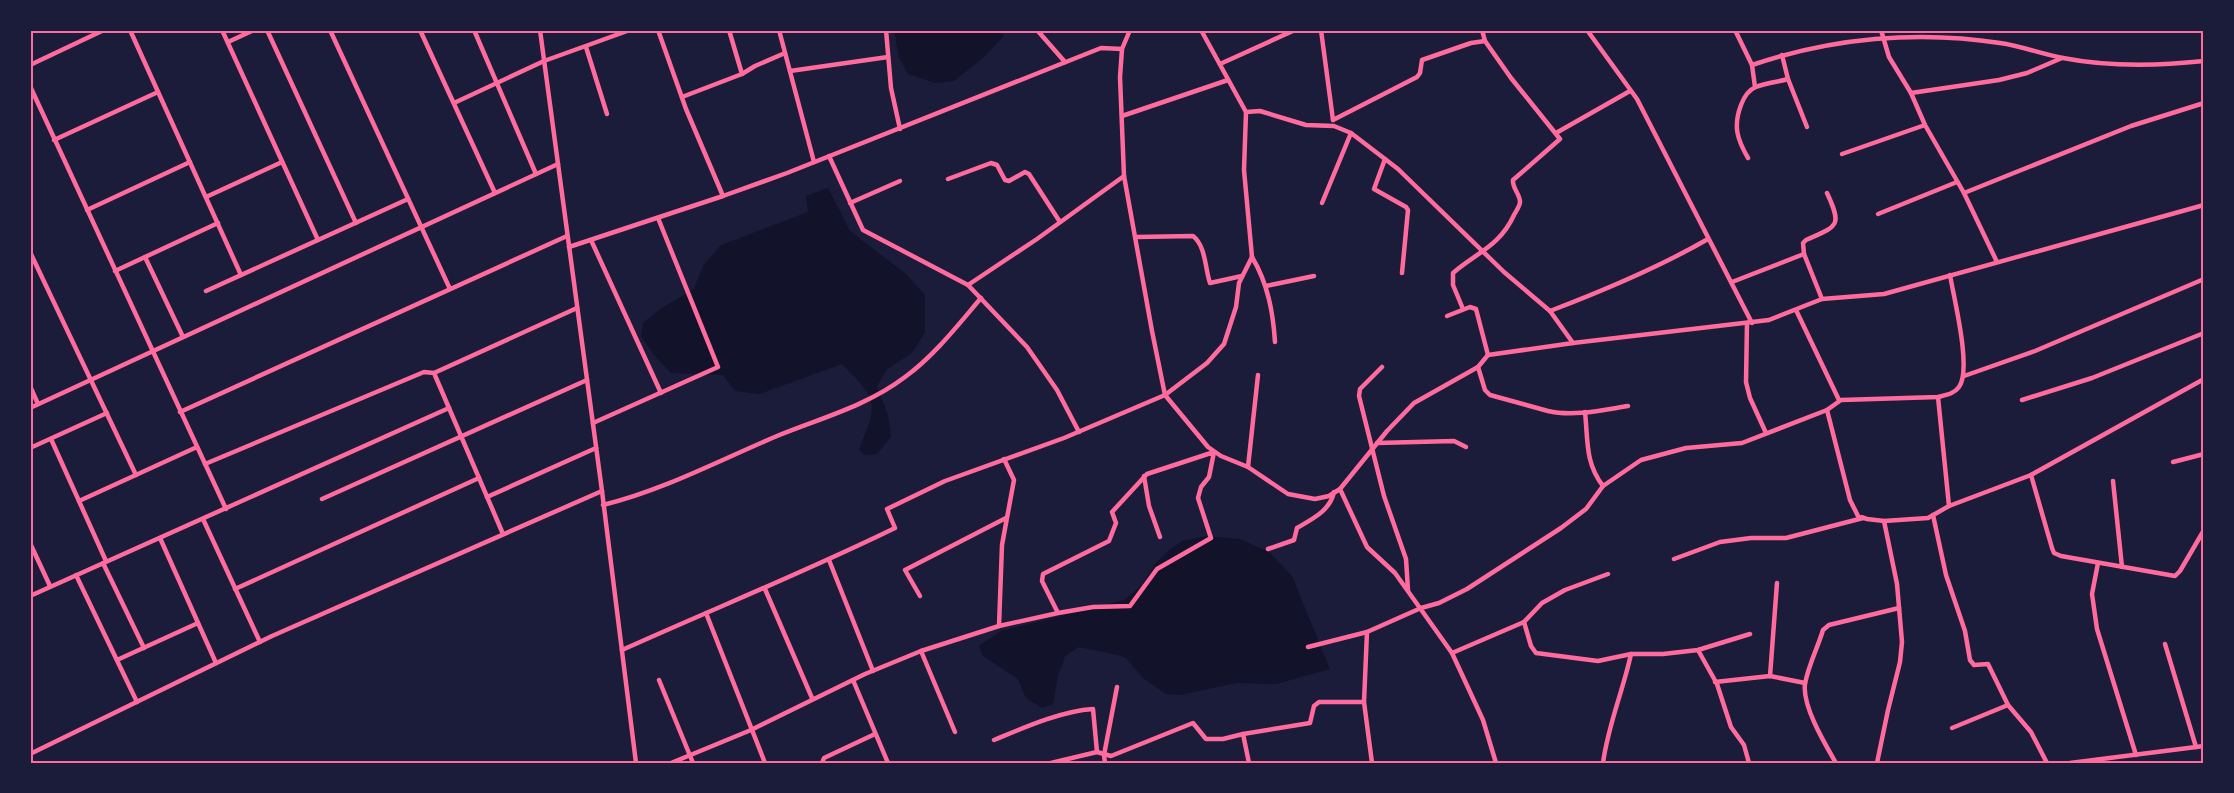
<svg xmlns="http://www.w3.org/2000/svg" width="2234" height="793" viewBox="0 0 2234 793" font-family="'DM Sans',sans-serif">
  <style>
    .water { fill: #12122b }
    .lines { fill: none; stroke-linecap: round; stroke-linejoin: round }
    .minor { stroke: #ff6b9d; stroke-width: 4.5 }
    .neatline { fill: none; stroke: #ff6b9d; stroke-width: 2 }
  </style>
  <rect width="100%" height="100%" fill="#1b1b3a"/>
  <!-- water -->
  <g class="water">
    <path d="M894,30H1001L1004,36L983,58L954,81L935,83L908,74L899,58Z"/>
    <path d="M828,188L850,231L906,274L925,295V332L912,353L887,369L877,386L888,415L891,437L877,454L864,455L859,449C864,436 875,416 871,402C868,388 851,374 842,364L759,394L735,391L723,375L671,373L654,355L641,336L643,323L660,309L694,289L703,266L721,245L808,212L806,196Z"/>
    <path d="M1207,536L1240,539L1269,552L1292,576L1330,669L1276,684L1236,683L1180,695L1166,694L1143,678L1126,658L1118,655L1079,647L1065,656L1058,676L1053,704L1042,708L1026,698L1018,679L983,656L979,646L1001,631L1124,600L1141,586L1155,564L1169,550L1182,541Z"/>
  </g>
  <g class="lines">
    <!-- minor -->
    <g class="minor">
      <path d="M130,30L241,275"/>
      <path d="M222,30L318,240"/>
      <path d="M267,30L356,223"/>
      <path d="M330,30L450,289"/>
      <path d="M420,30L495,193"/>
      <path d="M474,30L536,174"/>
      <path d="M540,30L602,491L636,763"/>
      <path d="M658,30L686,109L723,196"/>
      <path d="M729,30L742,74"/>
      <path d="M779,30L814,162"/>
      <path d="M886,30L891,88L900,129"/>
      <path d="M1037,30L1065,62"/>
      <path d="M1130,30L1122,49L1120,77L1124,176L1152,331L1165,395L1208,447L1221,456L1248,467L1288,494L1315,499L1329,496L1340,489L1387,431L1414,403L1478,367L1488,355L1573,343L1769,320L1822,299L1884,294L2204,205"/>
      <path d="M1321,30L1333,120"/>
      <path d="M1587,30L1637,99L1752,323"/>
      <path d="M1735,30L1752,65L1755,87"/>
      <path d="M1881,30L1889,57L1911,93L1925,125L1964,193L1997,262"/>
      <path d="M228,42L254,30"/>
      <path d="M586,47L607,114"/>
      <path d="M1782,55L1788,79L1807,127"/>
      <path d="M1220,64L1295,30"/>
      <path d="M30,65L104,30"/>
      <path d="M1752,65C1831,38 1918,30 2000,43C2021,46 2042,54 2063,58C2109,67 2157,66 2204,61"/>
      <path d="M790,71L888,57"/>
      <path d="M30,86L226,509"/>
      <path d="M1911,93L1999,80L2027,73L2062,58"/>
      <path d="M682,97L742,74L755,66L785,53"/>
      <path d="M454,103L544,61L630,30"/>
      <path d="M1246,112L1260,111L1306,125L1334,126L1351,133L1398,169L1504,272L1550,311L1573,343"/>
      <path d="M1122,116L1228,80"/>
      <path d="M1333,120L1417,77L1420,73L1422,60L1471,43L1485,41"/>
      <path d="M1556,133L1630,91"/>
      <path d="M54,140L158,92"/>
      <path d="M1842,154L1925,125"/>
      <path d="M829,156L863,230L968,285L1027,347L1057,390L1079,432"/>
      <path d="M1748,158C1737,139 1733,126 1741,105C1744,97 1748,90 1756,87C1766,83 1778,82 1788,79"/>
      <path d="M1385,159L1374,189L1406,207L1408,210L1402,273"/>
      <path d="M948,179L991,163L997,165L1005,180L1009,181L1025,172L1029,174L1060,222"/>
      <path d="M1964,193L2131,126L2204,103"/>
      <path d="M206,197L282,162"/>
      <path d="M850,203L900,181"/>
      <path d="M1322,203L1351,133"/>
      <path d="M87,210L190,162"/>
      <path d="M1878,214L1957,182"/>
      <path d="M1136,237L1193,236C1206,246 1205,269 1210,283L1242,276"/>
      <path d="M591,240L661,393"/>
      <path d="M569,247L723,196L787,173L1101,48L1122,49"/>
      <path d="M30,252L136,475"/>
      <path d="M145,257L183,337"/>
      <path d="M1252,257C1268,284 1273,312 1275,342"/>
      <path d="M115,271L218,223"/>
      <path d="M1732,282L1804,254"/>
      <path d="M968,285L1037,239L1124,176"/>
      <path d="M1266,286L1314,276"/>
      <path d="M206,291L408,199"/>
      <path d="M1822,299L1804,254L1803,243L1806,240C1837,226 1843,227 1827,193"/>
      <path d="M1463,309L1453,285V273C1476,253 1500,246 1514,215C1516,211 1520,206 1520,202C1520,194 1512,188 1513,180L1560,139L1511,78L1485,41L1482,30"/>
      <path d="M1796,310L1839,400"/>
      <path d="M1550,311C1605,290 1658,268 1708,239"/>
      <path d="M1447,316L1470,307L1476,309L1488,355"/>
      <path d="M1747,323L1746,382L1750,398L1766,433"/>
      <path d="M1382,367L1360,389L1359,396L1384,496L1406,559L1408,590"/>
      <path d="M1478,367L1485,390L1490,395L1548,411C1573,417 1603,410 1628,406"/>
      <path d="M434,373L577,308"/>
      <path d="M1964,376L2035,351L2204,279"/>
      <path d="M30,386L38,404"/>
      <path d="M1938,397L1949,506"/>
      <path d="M2022,400L2092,378L2204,333"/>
      <path d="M30,408L558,164"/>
      <path d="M1827,410L1850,500L1858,516L1867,519L1884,521L1928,518L1949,506L2031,475L2204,379"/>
      <path d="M180,412L567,236"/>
      <path d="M1585,412C1588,440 1585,463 1603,486"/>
      <path d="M593,423L718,367L658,218"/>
      <path d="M51,439L106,561"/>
      <path d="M1377,443L1454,441L1466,447"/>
      <path d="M30,448L107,413"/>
      <path d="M2173,462L2204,454"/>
      <path d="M205,464L424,372L434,373L503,534"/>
      <path d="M1248,467L1258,375"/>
      <path d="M2031,475L2052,548L2054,553L2061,556L2175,576L2180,571L2204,530"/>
      <path d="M1144,476L1149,506L1160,537"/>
      <path d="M2113,481L2122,567"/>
      <path d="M1340,489L1367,547L1395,573L1452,653L1483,720L1496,763"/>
      <path d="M487,497L596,448"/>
      <path d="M322,499L587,380"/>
      <path d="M79,501L197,447"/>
      <path d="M603,505C664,490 720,460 777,436C821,418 867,406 905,377C934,356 958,325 981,298"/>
      <path d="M1933,515L1946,575L1965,631L1970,660L1974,665L1988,664L2008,705L2031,732L2047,763"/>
      <path d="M203,519L260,642"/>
      <path d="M160,538L216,663"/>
      <path d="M30,543L50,586"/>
      <path d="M1268,549L1294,540L1297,528C1312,519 1330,511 1334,492"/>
      <path d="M1674,559L1720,542L1751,538H1786L1863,518"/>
      <path d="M829,560L873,671"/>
      <path d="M103,563L144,648"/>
      <path d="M2098,563L2092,594L2097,629L2136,755"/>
      <path d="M76,575L137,702"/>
      <path d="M235,589L479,478"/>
      <path d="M765,589L812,698"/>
      <path d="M30,596L449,408"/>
      <path d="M920,596L905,570L1006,518"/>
      <path d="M706,613L765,763"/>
      <path d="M1524,622L1531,646L1536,653L1598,661L1631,654H1663L1698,650L1750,634"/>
      <path d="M999,626L1002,545L1014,480L1004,459"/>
      <path d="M1367,632L1364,702L1372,763"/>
      <path d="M2165,644L2196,747"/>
      <path d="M1308,647L1367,632L1421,608L1439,603L1467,589L1561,528L1586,509L1603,486L1641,460L1686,448L1742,443L1827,410L1841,400L1938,397C1946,395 1954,394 1959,387C1972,369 1954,299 1950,275"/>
      <path d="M622,650C713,609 805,572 895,528L887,509L945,481L1064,438L1165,395L1207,363L1224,344L1236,307L1239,283L1252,257L1244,170L1246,112L1201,30"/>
      <path d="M1698,650L1717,684L1731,727L1744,745L1749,763"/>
      <path d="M921,651L955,732"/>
      <path d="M1452,653L1524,622L1542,603L1565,590L1608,574"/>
      <path d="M117,660L198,623"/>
      <path d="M1770,676L1777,583"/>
      <path d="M659,680L693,763"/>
      <path d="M853,680L888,763"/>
      <path d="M1715,682L1770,676L1805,683"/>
      <path d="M1952,728L2008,705"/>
      <path d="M1243,734L1310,723L1314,706L1319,702H1364"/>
      <path d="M994,740C1023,728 1061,711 1093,709L1097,752"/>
      <path d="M30,754L272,636L602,491"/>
      <path d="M671,763L751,730L865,674L921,651L999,626L1058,613L1093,607L1130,606L1157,569L1211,538L1198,498L1201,487L1209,477L1214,452L1147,474L1112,512L1116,523L1109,541L1043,574L1042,581L1058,613"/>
      <path d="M822,763L824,758L875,734"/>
      <path d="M1051,763L1097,752L1111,756L1193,723L1206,739H1223L1243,734L1249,763"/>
      <path d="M1105,763L1104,755L1117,687"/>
      <path d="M1603,763C1608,725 1623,691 1631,654"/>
      <path d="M1836,763C1825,744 1802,706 1805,684C1808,666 1818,647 1823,630L1829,625L1899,608"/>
      <path d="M1877,763L1888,710L1900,662L1902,642L1897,584L1884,521"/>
      <path d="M2070,763L2204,746"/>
    </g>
  </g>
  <!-- border -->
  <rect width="2234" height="793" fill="none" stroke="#1b1b3a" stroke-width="63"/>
  <rect x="32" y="32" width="2170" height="730" class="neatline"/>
</svg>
